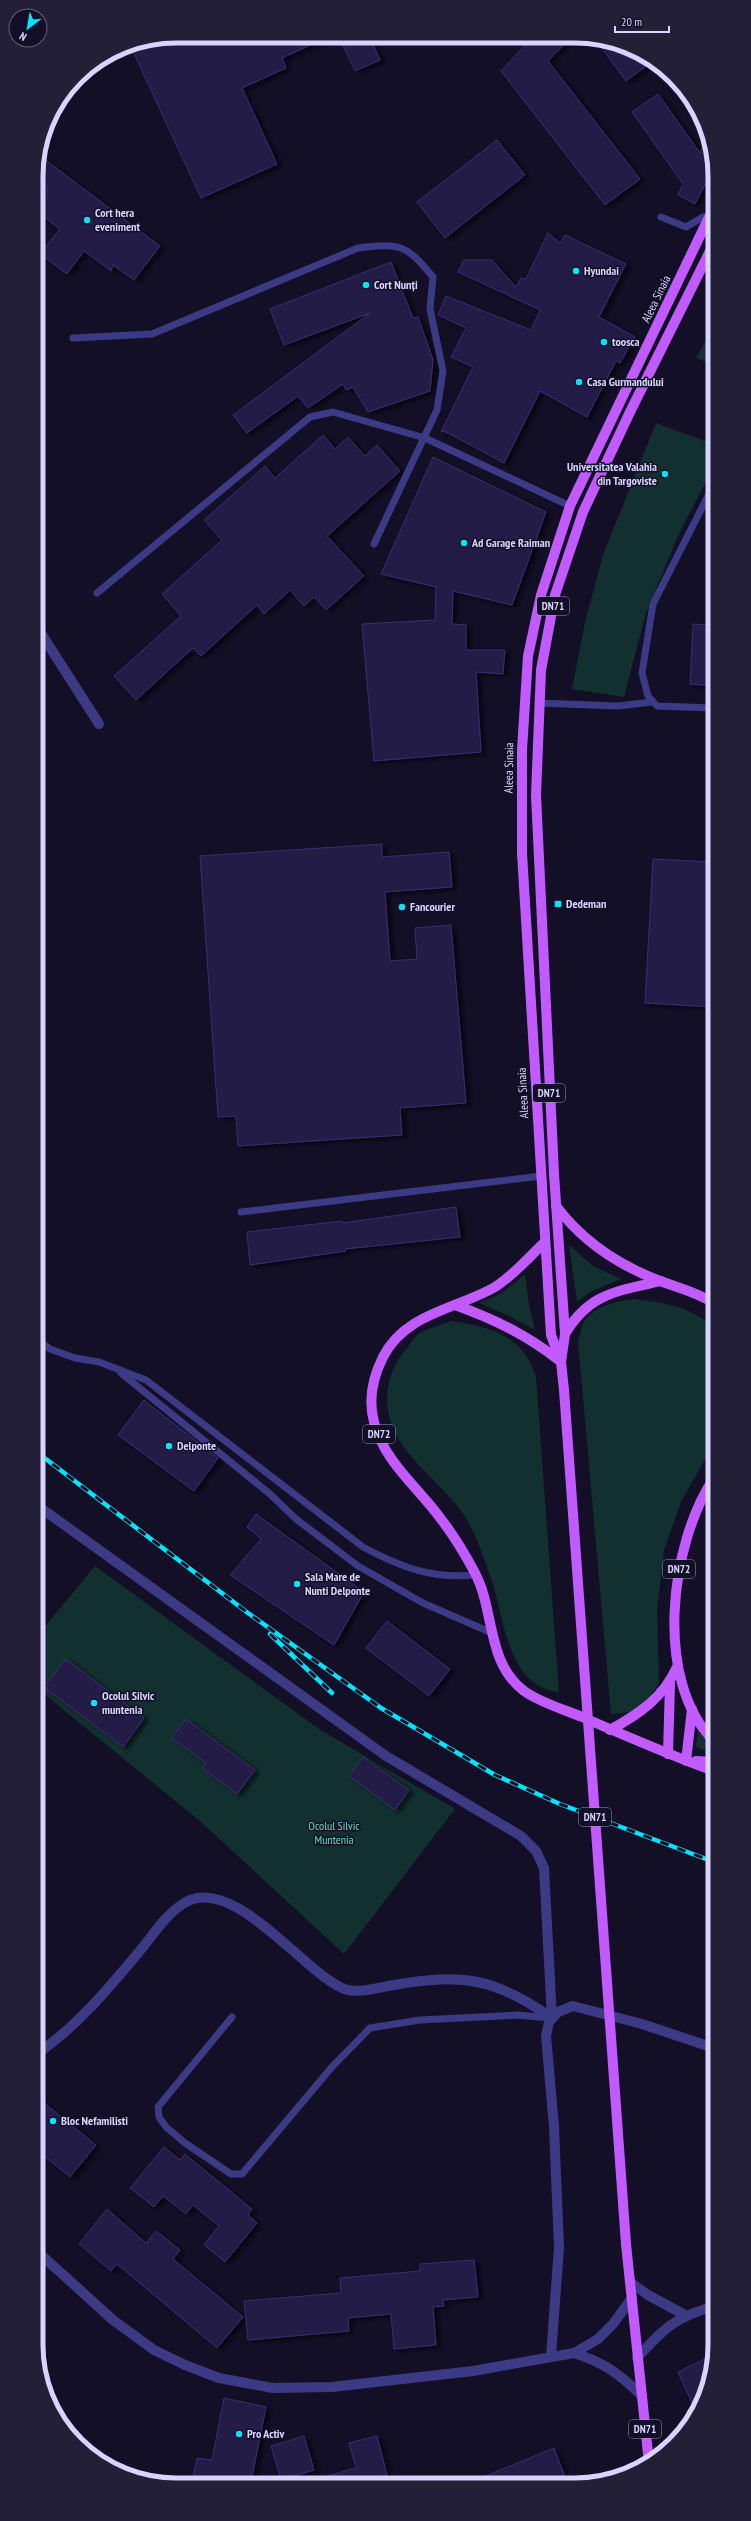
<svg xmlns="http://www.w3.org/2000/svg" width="751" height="2521" viewBox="0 0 751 2521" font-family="'PT Sans Narrow',sans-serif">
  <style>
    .green { fill: #12302f }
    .building { fill: #241b47; stroke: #3b2d73; filter: url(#shadow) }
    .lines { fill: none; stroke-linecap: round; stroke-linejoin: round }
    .service { stroke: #3d3a85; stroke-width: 7 }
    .minor { stroke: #3d3a85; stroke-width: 10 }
    .primary { stroke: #c25bff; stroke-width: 10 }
    .rail-casing { stroke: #00e5ff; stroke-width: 4.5 }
    .rail { stroke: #130f26; stroke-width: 3; stroke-dasharray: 9; stroke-linecap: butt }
    .primary-bridge { stroke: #c25bff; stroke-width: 10 }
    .poi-dot { fill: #00e5ff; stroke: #130f26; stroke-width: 1.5 }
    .labels { text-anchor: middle; stroke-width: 3; stroke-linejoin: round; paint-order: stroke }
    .shield { fill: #130f26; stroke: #9e99be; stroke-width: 1 }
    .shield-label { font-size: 11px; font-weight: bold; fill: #d9d4ff }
    .poi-label { font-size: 12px; font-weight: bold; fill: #d9d4ff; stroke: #130f26; text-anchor: start }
    .street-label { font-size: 12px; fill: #d9d4ff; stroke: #130f26 }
    .park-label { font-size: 12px; fill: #5fe0c0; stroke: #130f26 }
    .rim { fill: none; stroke: #d9d4ff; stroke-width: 5 }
  </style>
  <defs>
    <filter id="shadow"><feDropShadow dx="4.5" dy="2.5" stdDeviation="2" flood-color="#0009"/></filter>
  </defs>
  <rect width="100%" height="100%" fill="#130f26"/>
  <!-- green -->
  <g class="green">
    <path d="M713,328V365L696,358Z"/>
    <path d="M656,423L713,444V468L678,536L646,613L624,697L572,689L585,622L603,555Z"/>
    <path d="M569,1245L593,1266L621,1279L592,1291L577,1302Z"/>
    <path d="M525,1274L529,1305L535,1330L507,1315L479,1303L502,1293Z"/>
    <path d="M635,1299C669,1304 686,1305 714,1327V1443L681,1502L664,1550L657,1610L659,1683L647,1702L632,1712L611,1714L578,1341C580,1336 581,1327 584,1322C595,1305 617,1301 635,1299Z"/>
    <path d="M451,1321C491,1327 523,1335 536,1377L559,1692C506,1688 504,1614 490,1575C482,1554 475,1530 462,1512C444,1488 420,1470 403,1446C380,1415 382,1375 408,1347C411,1342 415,1336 420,1333C429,1328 441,1325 451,1321Z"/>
    <path d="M95,1566L319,1729L455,1809L344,1954L201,1822L38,1689V1635Z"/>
    <path d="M698,1732L714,1748V1754L696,1747Z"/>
  </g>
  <!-- building -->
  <g class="building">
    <path d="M176,36L328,37L282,58L286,68L242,88L277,164L201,198L130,45Z"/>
    <path d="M339,37H370L380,60L355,71Z"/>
    <path d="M532,38L570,39L548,61L640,179L605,205L501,71Z"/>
    <path d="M595,39H603L645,55L653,61L626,81Z"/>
    <path d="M658,94L700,153L708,137L712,149V171L695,204L678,195L683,184L632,112Z"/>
    <path d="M497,140L525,175L445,238L417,202Z"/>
    <path d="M43,158L160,246L134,280L113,265L111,271L84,251L67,274L40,254L60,229L36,211V204L48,189L36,181L37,166Z"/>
    <path d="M548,233L560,243L565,235L626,264L599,317L635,337L620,363L616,361L587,417L540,391L504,463L444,431L441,432L473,367L451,357L466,328L438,315L446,296L531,330L540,310L458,272L464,260H492L516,287L521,278L526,279Z"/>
    <path d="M391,262L413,318L418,317L433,360L430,391L368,412L353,387L346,390L343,384L308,408L298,396L247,433L233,415L370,313L284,345L270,309Z"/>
    <path d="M323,435L335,449L348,437L365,456L377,445L400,471L327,536L364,576L326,610L314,597L304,606L290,590L264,614L257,605L201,656L193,648L136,700L114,676L181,616L162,594L222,540L204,520L265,466L275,478Z"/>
    <path d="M433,457L546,512L512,605L453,591L452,624L466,625V650H505L503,674L476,672L481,752L374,761L362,624L435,620L436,587L381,574Z"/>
    <path d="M693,624L713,625V686L690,684Z"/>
    <path d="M382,844V857L449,852L452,887L385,892L390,961L417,959L415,928L451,925L466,1103L400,1108L402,1135L238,1146L236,1116L218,1117L200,856Z"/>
    <path d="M653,859L713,862V1007L645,1003Z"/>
    <path d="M456,1207L460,1237L345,1249L346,1251L250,1265L247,1232L342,1221L343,1223Z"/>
    <path d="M144,1400L218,1458L194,1491L118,1435Z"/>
    <path d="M256,1514L364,1592L334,1645L230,1575L261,1539L247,1527Z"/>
    <path d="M387,1621L450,1669L429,1696L366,1648Z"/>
    <path d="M66,1659L144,1718L123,1747L44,1687Z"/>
    <path d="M186,1719L255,1770L237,1794L202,1768L206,1763L172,1738Z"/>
    <path d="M363,1757L409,1790L395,1810L349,1776Z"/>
    <path d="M38,2098L96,2145L70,2177L38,2151Z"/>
    <path d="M164,2147L180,2160L185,2154L252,2209L248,2215L257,2223L225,2262L204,2245L219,2226L193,2205L186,2214L163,2196L154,2207L130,2188Z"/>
    <path d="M107,2209L146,2243L156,2231L180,2250L173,2259L243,2317L217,2348L117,2264L111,2271L79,2244Z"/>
    <path d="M474,2260L478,2297L443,2300L444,2306L433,2307L436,2345L394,2349L391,2314L348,2318L349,2331L248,2340L244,2301L341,2293L340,2278L420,2271V2264Z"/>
    <path d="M715,2354L704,2398L696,2412L678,2372Z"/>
    <path d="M224,2398L266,2407L251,2482H192L197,2458L212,2460Z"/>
    <path d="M304,2436L314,2470L281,2480L271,2446Z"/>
    <path d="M377,2436L387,2475L359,2482H320V2478L356,2468L349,2443Z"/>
    <path d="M554,2448L567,2482H471Z"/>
  </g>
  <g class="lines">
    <!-- service -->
    <g class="service">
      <path d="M661,217L686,227L703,217"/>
      <path d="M73,338L152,334L358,248C400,243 406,244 433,277L430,309L443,371L437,410L374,544"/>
      <path d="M713,486L653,604L642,673L648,696L657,706L713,708"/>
      <path d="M97,593L310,417L333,412L425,438L570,506"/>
      <path d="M538,703L618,706L652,702"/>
      <path d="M241,1212L541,1176"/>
      <path d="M38,1340L50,1349L75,1358L99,1362L146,1380L363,1547C403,1568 431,1579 476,1575"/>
      <path d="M121,1373L270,1494L296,1519L358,1566L423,1603L492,1633"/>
      <path d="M232,2017L158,2107L159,2117L166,2127L185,2143L231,2174H242L331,2068L370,2028L420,2020L518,2015L550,2018"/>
    </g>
    <!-- minor -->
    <g class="minor">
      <path d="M37,627L99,724"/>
      <path d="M38,1506L386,1756L521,1836L536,1851L544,1868L552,2018"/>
      <path d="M38,2053C79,2025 112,1984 143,1947C156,1931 167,1913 186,1902C234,1876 302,1970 342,1988C356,1995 380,1987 394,1985C463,1973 495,1978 552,2018"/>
      <path d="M39,2253L113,2320L154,2350L185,2365L219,2378L273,2388L332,2387L473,2371L574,2353L598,2339L613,2324L632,2298"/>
      <path d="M630,2282L648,2295L685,2315"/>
      <path d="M574,2353C605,2363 618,2373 641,2395"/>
      <path d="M551,2356L559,2247L554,2127L546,2036L549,2022L558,2012L573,2006L642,2024L714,2048"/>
      <path d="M637,2358C664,2328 675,2317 715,2306"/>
    </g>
    <!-- primary -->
    <g class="primary">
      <path d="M556,1206C583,1242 618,1265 660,1281C679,1288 696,1292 714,1303"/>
      <path d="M545,1242C529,1257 514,1275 495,1287C457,1309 405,1313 383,1357C373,1377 368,1400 374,1422C384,1462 418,1487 441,1519C454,1536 465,1554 475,1573C495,1611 486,1662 524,1691C541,1703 563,1709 582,1717C626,1736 669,1755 714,1771"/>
      <path d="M455,1305C494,1319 527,1335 560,1361"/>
      <path d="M565,1334C589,1293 618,1291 661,1281"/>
      <path d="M561,1362L551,1335L522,853V750L528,656L541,595L570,506L712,211"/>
      <path d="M564,1390L561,1362L565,1334L554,1174L536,795L541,670L555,595L583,512L630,412L712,247"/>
      <path d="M714,1478C670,1543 653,1681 714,1741"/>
      <path d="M610,1730C639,1714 663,1698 677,1667"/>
      <path d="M668,1754L670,1683"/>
      <path d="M686,1761L692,1709"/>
      <path d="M696,1761L714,1762"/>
      <path d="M626,2244L649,2463"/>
    </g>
    <defs>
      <g id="rail">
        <path d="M38,1453L248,1613L381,1708L495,1775L560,1804L714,1862"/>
        <path d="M270,1634L332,1693"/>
      </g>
    </defs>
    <!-- rail casing -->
    <use href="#rail" class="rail-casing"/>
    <!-- rail -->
    <use href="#rail" class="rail"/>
    <!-- primary-bridge -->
    <path class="primary-bridge" d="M564,1390L626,2244"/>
  </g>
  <!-- markers -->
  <g class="poi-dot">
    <circle cx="87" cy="220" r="4"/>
    <circle cx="576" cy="271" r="4"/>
    <circle cx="366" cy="285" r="4"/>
    <circle cx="604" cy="342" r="4"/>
    <circle cx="579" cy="382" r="4"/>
    <circle cx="665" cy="474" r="4"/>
    <circle cx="464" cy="543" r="4"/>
    <rect x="554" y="900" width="8" height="8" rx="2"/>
    <circle cx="402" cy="907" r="4"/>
    <circle cx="169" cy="1446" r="4"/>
    <circle cx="297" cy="1584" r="4"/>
    <circle cx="94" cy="1703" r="4"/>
    <circle cx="53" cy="2121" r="4"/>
    <circle cx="239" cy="2434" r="4"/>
  </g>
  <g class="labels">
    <!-- shield labels -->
    <g class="shield">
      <rect x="537" y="597" width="32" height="18" rx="3"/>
      <rect x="533" y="1084" width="32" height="18" rx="3"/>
      <rect x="363" y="1425" width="32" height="18" rx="3"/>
      <rect x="663" y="1560" width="32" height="18" rx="3"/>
      <rect x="579" y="1808" width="32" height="18" rx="3"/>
      <rect x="629" y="2420" width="32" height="18" rx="3"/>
    </g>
    <g class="shield-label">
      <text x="553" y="610">DN71</text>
      <text x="549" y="1097">DN71</text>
      <text x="379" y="1438">DN72</text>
      <text x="679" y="1573">DN72</text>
      <text x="595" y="1821">DN71</text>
      <text x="645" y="2433">DN71</text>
    </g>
    <!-- poi labels -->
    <g class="poi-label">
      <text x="95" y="217">Cort hera<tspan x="95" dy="14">eveniment</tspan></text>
      <text x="584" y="275">Hyundai</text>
      <text x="374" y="289">Cort Nunți</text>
      <text x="612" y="346">toosca</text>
      <text x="587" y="386">Casa Gurmandului</text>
      <text x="657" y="471" text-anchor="end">Universitatea Valahia<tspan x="657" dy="14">din Targoviste</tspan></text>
      <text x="472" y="547">Ad Garage Raiman</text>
      <text x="566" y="908">Dedeman</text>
      <text x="410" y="911">Fancourier</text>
      <text x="177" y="1450">Delponte</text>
      <text x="305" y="1581">Sala Mare de<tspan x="305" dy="14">Nunti Delponte</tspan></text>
      <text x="102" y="1700">Ocolul Silvic<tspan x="102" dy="14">muntenia</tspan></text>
      <text x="61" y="2125">Bloc Nefamilisti</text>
      <text x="247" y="2438">Pro Activ</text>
    </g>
    <!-- street labels -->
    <g class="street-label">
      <text transform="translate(656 299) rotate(-64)" y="4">Aleea Sinaia</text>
      <text transform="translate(509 768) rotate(-89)" y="4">Aleea Sinaia</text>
      <text transform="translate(523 1093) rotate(-93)" y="4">Aleea Sinaia</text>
    </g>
    <!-- park labels -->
    <g class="park-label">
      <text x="334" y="1830">Ocolul Silvic<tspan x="334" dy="14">Muntenia</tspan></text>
    </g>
  </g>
  <!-- crop -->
  <path d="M0 0H751V2521H0ZM176 43H575A133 133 0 0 1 708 176V2345A133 133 0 0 1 575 2478H176A133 133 0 0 1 43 2345V176A133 133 0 0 1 176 43Z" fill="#231f37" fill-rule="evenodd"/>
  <path class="rim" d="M176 43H575A133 133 0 0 1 708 176V2345A133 133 0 0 1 575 2478H176A133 133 0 0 1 43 2345V176A133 133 0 0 1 176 43Z"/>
  <!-- north arrow -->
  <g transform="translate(28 28) rotate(211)"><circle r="19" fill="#130f26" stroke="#625e7d"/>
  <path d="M0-3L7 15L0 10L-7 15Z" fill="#00e5ff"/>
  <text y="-6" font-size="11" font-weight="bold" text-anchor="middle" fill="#d9d4ff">N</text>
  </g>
  <!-- scale -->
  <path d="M615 26v6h54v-6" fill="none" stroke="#d9d4ff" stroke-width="2"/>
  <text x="621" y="26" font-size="12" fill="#d9d4ff" stroke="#130f26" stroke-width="3" paint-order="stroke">20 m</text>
</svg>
